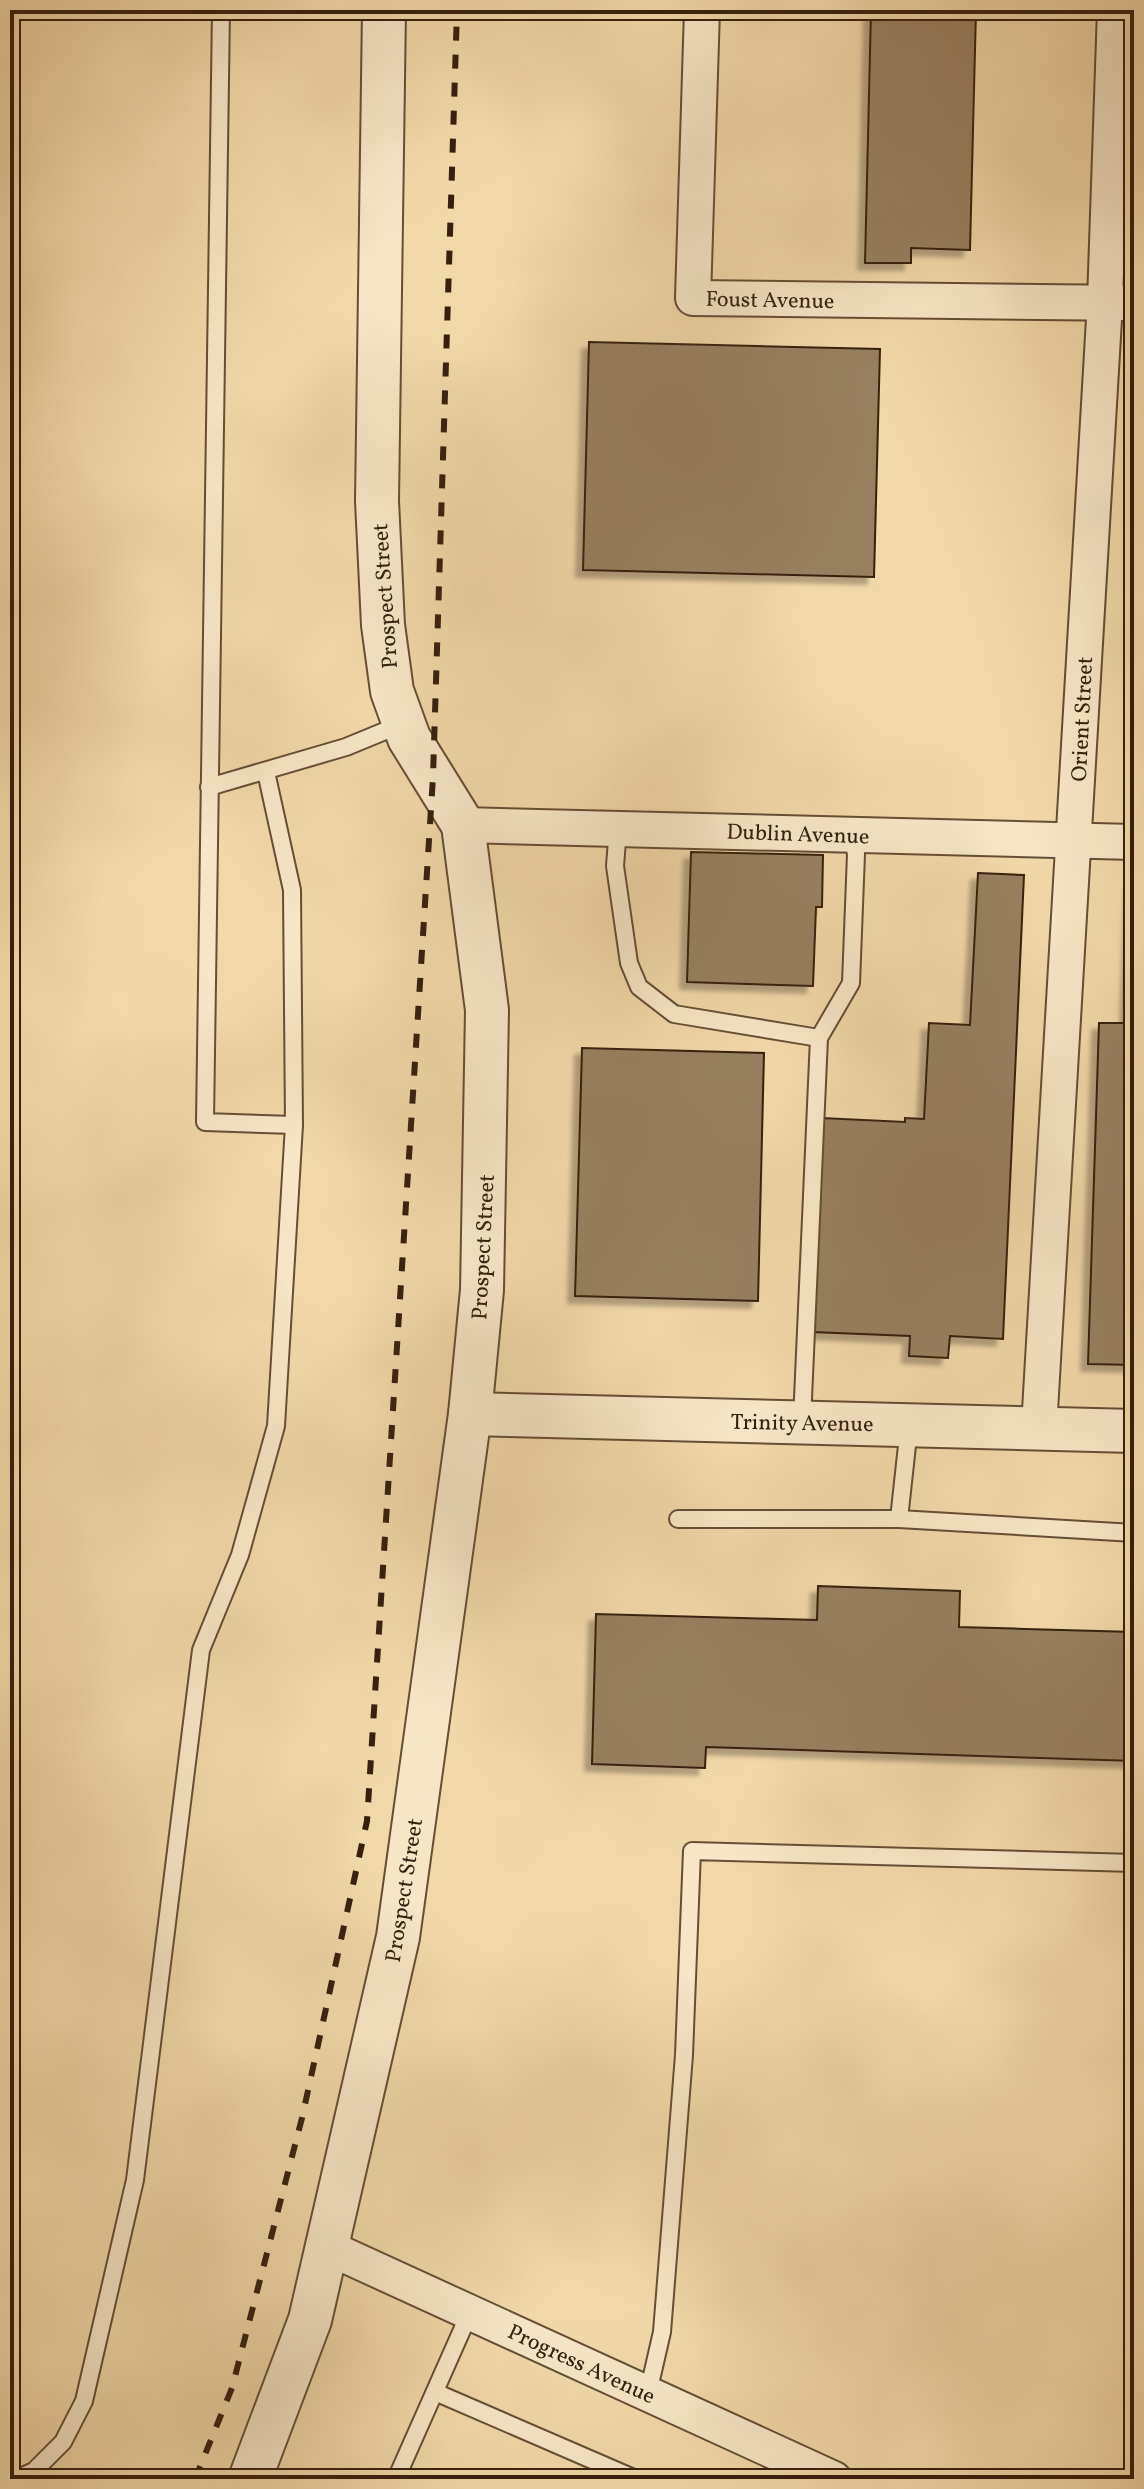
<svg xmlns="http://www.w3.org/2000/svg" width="1144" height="2489" viewBox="0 0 1144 2489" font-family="Vollkorn,serif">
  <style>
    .building { fill: #97805e; stroke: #36200d; stroke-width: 2; filter: url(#shadow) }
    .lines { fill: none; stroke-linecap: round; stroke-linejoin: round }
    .service-casing { stroke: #654e34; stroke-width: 20 }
    .minor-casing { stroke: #654e34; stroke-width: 38 }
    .tertiary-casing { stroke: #654e34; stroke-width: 46 }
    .service { stroke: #f6e6c6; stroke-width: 16 }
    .minor { stroke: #f6e6c6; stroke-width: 34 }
    .tertiary { stroke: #f6e6c6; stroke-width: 42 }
    .rail { stroke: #36200d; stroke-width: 6; stroke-dasharray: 14 14; stroke-linecap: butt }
    .labels { text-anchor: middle; stroke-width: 6; stroke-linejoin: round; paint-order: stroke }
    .street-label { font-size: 22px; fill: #36200d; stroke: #f6e6c6 }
  </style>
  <defs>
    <filter id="shadow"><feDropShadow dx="-7" dy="7" stdDeviation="2" flood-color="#0004"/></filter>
  </defs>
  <rect width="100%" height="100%" fill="#f1d8a8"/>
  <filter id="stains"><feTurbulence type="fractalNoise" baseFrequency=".0025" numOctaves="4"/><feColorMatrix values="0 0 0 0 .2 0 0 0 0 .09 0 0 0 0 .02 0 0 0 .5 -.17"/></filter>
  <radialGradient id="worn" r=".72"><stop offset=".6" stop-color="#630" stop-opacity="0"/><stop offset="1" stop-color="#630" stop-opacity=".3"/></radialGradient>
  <!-- building -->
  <g class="building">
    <path d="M871,10H976L970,250L911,248V263H865Z"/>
    <path d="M589,342L880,349L874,577L583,570Z"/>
    <path d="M691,852L823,855L822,907H816L813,986L687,982Z"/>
    <path d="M978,873L1024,875L1003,1339L950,1336L948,1358L909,1356L910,1336L812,1332L822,1118L905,1122V1118L924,1119L929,1023L970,1025Z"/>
    <path d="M1132,880L1134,1365L1088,1364L1099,1023H1127Z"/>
    <path d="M582,1048L764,1053L758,1301L575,1296Z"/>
    <path d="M818,1586L960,1591L959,1627L1134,1632V1761L706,1747L705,1768L592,1764L596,1614L817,1620Z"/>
    <path d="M516,2472L534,2479H514Z"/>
  </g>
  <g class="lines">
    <defs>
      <g id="service">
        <path d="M221,10L205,1122L294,1125"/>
        <path d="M209,787L346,747L402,724"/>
        <path d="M618,828L615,866L629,963L639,987L674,1014L819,1038"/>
        <path d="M802,1421L819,1038L851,983L856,854L852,835"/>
        <path d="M678,1519H899L1134,1533"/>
        <path d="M899,1519L909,1427"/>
        <path d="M435,2392L636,2479"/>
        <path d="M648,2393L662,2332L684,2055L692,1851L1134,1863"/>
        <path d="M16,2479L34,2471L63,2442L84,2401L135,2180L201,1650L240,1555L276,1426L294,1125L292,890L266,772"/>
        <path d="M396,2479L470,2312"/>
      </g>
      <g id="minor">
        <path d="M702,10L693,298L1134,303"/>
        <path d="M463,825L1134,842"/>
        <path d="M1039,1428L1105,302L1115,10"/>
        <path d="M329,2248L834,2479"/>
      </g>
      <g id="tertiary">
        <path d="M470,1414L1134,1431"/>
        <path d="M250,2479L310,2320L398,1937L470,1414L482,1290L487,1010L463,825L409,738L392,691L383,625L377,501L384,10"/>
      </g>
    </defs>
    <!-- service casing -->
    <use href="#service" class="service-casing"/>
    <!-- minor casing -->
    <use href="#minor" class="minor-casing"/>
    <!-- tertiary casing -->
    <use href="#tertiary" class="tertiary-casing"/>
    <!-- service -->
    <use href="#service" class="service"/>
    <!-- minor -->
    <use href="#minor" class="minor"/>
    <!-- tertiary -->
    <use href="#tertiary" class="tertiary"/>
    <!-- rail -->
    <path class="rail" d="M195,2479L232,2388L302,2118L367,1821L433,777L457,10"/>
  </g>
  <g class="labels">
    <!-- street labels -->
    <g class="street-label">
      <text transform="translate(770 299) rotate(1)" y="8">Foust Avenue</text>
      <text transform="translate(384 596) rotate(-94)" y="8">Prospect Street</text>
      <text transform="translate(1081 719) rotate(-87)" y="8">Orient Street</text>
      <text transform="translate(798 833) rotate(2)" y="8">Dublin Avenue</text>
      <text transform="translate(482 1247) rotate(-87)" y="8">Prospect Street</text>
      <text transform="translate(802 1422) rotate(1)" y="8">Trinity Avenue</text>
      <text transform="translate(403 1890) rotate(-81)" y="8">Prospect Street</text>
      <text transform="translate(582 2363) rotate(25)" y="8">Progress Avenue</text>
    </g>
  </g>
  <!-- margin -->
  <rect width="1144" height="2489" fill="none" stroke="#f1d8a8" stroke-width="40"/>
  <rect x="12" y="12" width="1120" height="2465" fill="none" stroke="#36200d" stroke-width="4"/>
  <rect x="20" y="20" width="1104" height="2449" fill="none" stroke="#36200d" stroke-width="2"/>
  <rect width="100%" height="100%" filter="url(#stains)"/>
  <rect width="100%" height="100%" fill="url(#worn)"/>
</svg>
